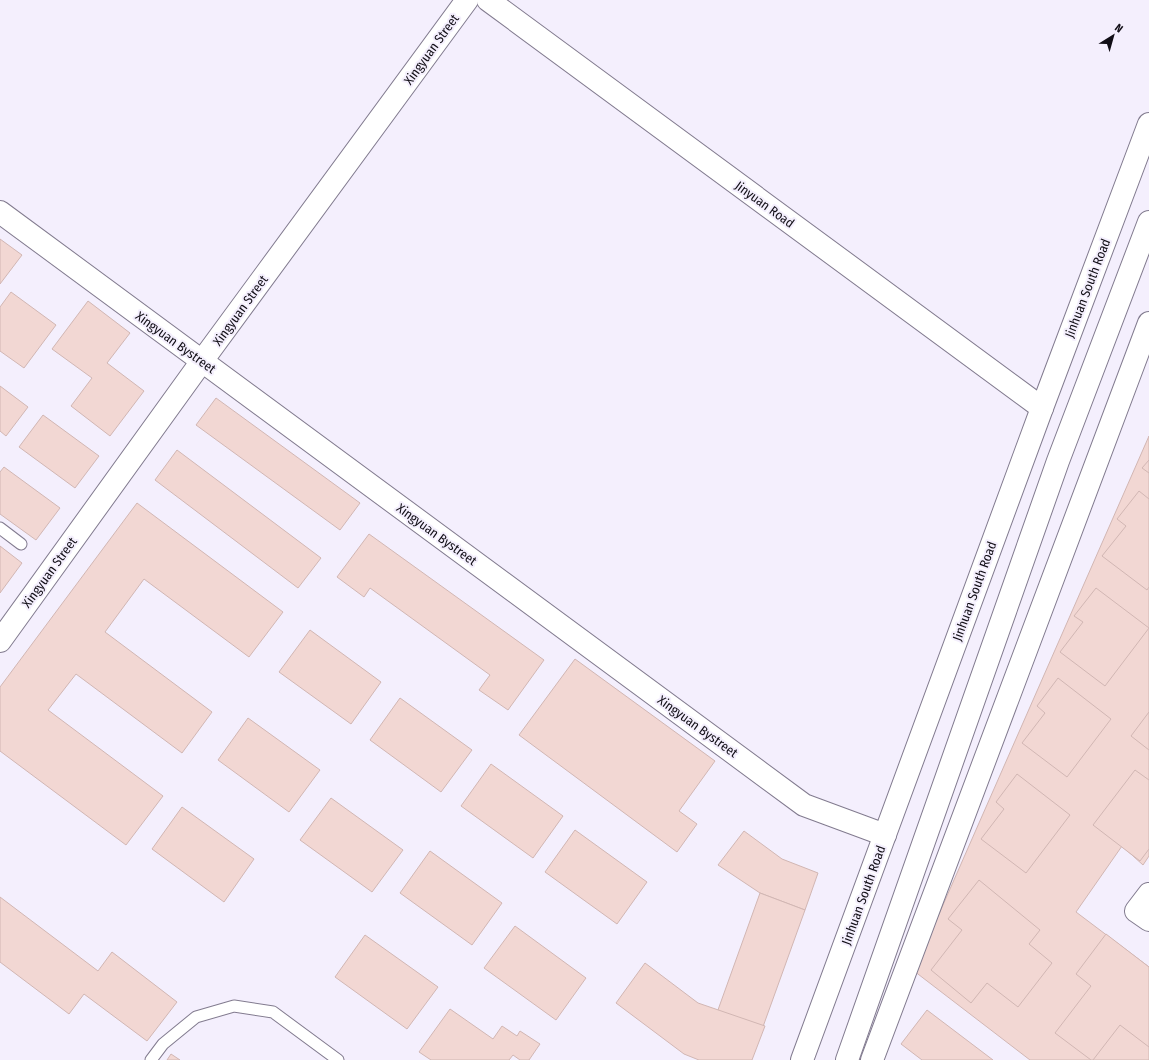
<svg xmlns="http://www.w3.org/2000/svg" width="1149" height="1060" viewBox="0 0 1149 1060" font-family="'Fira Sans Condensed',sans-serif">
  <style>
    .building { fill: #f2d7d3; stroke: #d1b6b3 }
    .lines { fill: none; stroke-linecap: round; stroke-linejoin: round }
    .service-casing { stroke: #827b8f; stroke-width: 13 }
    .minor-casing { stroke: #827b8f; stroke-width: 24 }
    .tertiary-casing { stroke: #827b8f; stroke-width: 24 }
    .secondary-casing { stroke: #827b8f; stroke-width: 24 }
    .service { stroke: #fff; stroke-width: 11 }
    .minor { stroke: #fff; stroke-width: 22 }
    .tertiary { stroke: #fff; stroke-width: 22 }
    .secondary { stroke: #fff; stroke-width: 22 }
    .labels { text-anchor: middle; stroke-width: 4; stroke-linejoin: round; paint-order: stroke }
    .street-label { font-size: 13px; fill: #110e16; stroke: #f4effd }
  </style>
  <rect width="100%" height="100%" fill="#f4effd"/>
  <!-- building -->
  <g class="building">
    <path d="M0,239L22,255L0,284Z"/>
    <path d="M11,292L56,325L24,368L0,351V307Z"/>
    <path d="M88,301L130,333L107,363L144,391L110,436L71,406L92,378L52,349Z"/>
    <path d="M0,386L28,407L6,436L0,431Z"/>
    <path d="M216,398L360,503L340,530L196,425Z"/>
    <path d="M43,415L99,456L75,488L19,447Z"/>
    <path d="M1149,436V856L1143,865L1122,846L1076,912L1149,967V1060H1030L914,971Z"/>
    <path d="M177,450L321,558L298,588L155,480Z"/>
    <path d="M1149,460V473L1142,468Z"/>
    <path d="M4,467L60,508L36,540L0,514V472Z"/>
    <path d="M1139,491L1149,499V587L1147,590L1102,556L1126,526L1117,519Z"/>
    <path d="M137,503L283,612L249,657L144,579L105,632L212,712L182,753L76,674L48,710L163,796L126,845L0,751V687Z"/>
    <path d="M369,534L544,660L508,710L479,690L490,675L370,588L364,597L337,577Z"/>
    <path d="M0,546L22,563L0,593Z"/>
    <path d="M1096,588L1149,628L1105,686L1060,652L1083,622L1074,616Z"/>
    <path d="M310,630L381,682L351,724L279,672Z"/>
    <path d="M575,659L715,761L679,811L697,824L677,852L519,735Z"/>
    <path d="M1058,678L1111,719L1067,777L1022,743L1045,713L1037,706Z"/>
    <path d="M400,698L472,750L441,792L370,740Z"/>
    <path d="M1149,712V750L1131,736Z"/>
    <path d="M248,718L320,770L289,812L218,760Z"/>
    <path d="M491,764L563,816L533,858L461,806Z"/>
    <path d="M1135,770L1149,780V849L1140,861L1093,825Z"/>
    <path d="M1017,774L1070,815L1026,873L981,839L1004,809L996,802Z"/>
    <path d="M331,798L403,850L372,892L300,840Z"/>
    <path d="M182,807L254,859L224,902L152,849Z"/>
    <path d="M575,830L647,882L617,924L545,872Z"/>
    <path d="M744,831L782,859L818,873L805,910L760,893L718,865Z"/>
    <path d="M430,851L502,903L472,945L400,893Z"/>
    <path d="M979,880L1040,930L1029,944L1052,963L1018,1007L987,983L971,1003L931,970L962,930L948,919Z"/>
    <path d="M760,893L805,910L751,1060H700Z"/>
    <path d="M0,897L98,971L112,952L177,1002L147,1041L84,994L69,1014L0,962Z"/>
    <path d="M515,926L586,978L556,1020L484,968Z"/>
    <path d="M1106,934L1149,967V1047L1120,1025L1093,1060H1091L1055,1033L1091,986L1076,974Z"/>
    <path d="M365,935L438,987L407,1029L335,977Z"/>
    <path d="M645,963L698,1003L765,1026L752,1060H699L684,1054L616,1003Z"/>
    <path d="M450,1009L493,1039L502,1026L517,1036L520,1031L540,1044L529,1060H520L513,1055L509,1060H431L419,1052Z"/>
    <path d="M927,1010L993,1060H922L901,1044Z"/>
    <path d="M171,1054L180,1060H167Z"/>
  </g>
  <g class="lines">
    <defs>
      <g id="service">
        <path d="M0,528L21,544"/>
        <path d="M151,1060L163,1044L196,1017L234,1006L273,1012L338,1060"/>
      </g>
      <g id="minor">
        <path d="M0,212L804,805L885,835"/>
        <path d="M0,641L202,361L467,0"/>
        <path d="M1149,894L1136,911L1149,920"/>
      </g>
      <g id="tertiary">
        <path d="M488,0L1042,408"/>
        <path d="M872,1060L1149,323"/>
      </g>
      <g id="secondary">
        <path d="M802,1060L1042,408L1149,124"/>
        <path d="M847,1060L1058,461L1149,222"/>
      </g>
    </defs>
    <!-- service casing -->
    <use href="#service" class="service-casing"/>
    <!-- minor casing -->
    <use href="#minor" class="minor-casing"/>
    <!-- tertiary casing -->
    <use href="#tertiary" class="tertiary-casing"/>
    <!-- secondary casing -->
    <use href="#secondary" class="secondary-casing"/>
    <!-- service -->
    <use href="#service" class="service"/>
    <!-- minor -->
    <use href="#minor" class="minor"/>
    <!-- tertiary -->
    <use href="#tertiary" class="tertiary"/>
    <!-- secondary -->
    <use href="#secondary" class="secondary"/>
  </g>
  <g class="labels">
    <!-- street labels -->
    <g class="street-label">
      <text transform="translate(431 49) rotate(-54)" y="5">Xingyuan Street</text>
      <text transform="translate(765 204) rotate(36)" y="5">Jinyuan Road</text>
      <text transform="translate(1087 288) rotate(-69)" y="5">Jinhuan South Road</text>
      <text transform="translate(240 310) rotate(-54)" y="5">Xingyuan Street</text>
      <text transform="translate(176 342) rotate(36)" y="5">Xingyuan Bystreet</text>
      <text transform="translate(437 534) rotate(36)" y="5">Xingyuan Bystreet</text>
      <text transform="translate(49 572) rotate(-54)" y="5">Xingyuan Street</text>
      <text transform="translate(974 591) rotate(-70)" y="5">Jinhuan South Road</text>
      <text transform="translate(698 726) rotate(36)" y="5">Xingyuan Bystreet</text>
      <text transform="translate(863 895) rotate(-70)" y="5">Jinhuan South Road</text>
    </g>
  </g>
  <!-- north arrow -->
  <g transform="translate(1113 36) rotate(37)" stroke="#f4effd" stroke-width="3" paint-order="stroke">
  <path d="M0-3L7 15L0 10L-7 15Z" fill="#110e16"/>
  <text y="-6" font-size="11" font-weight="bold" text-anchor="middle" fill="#110e16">N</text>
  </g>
</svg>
